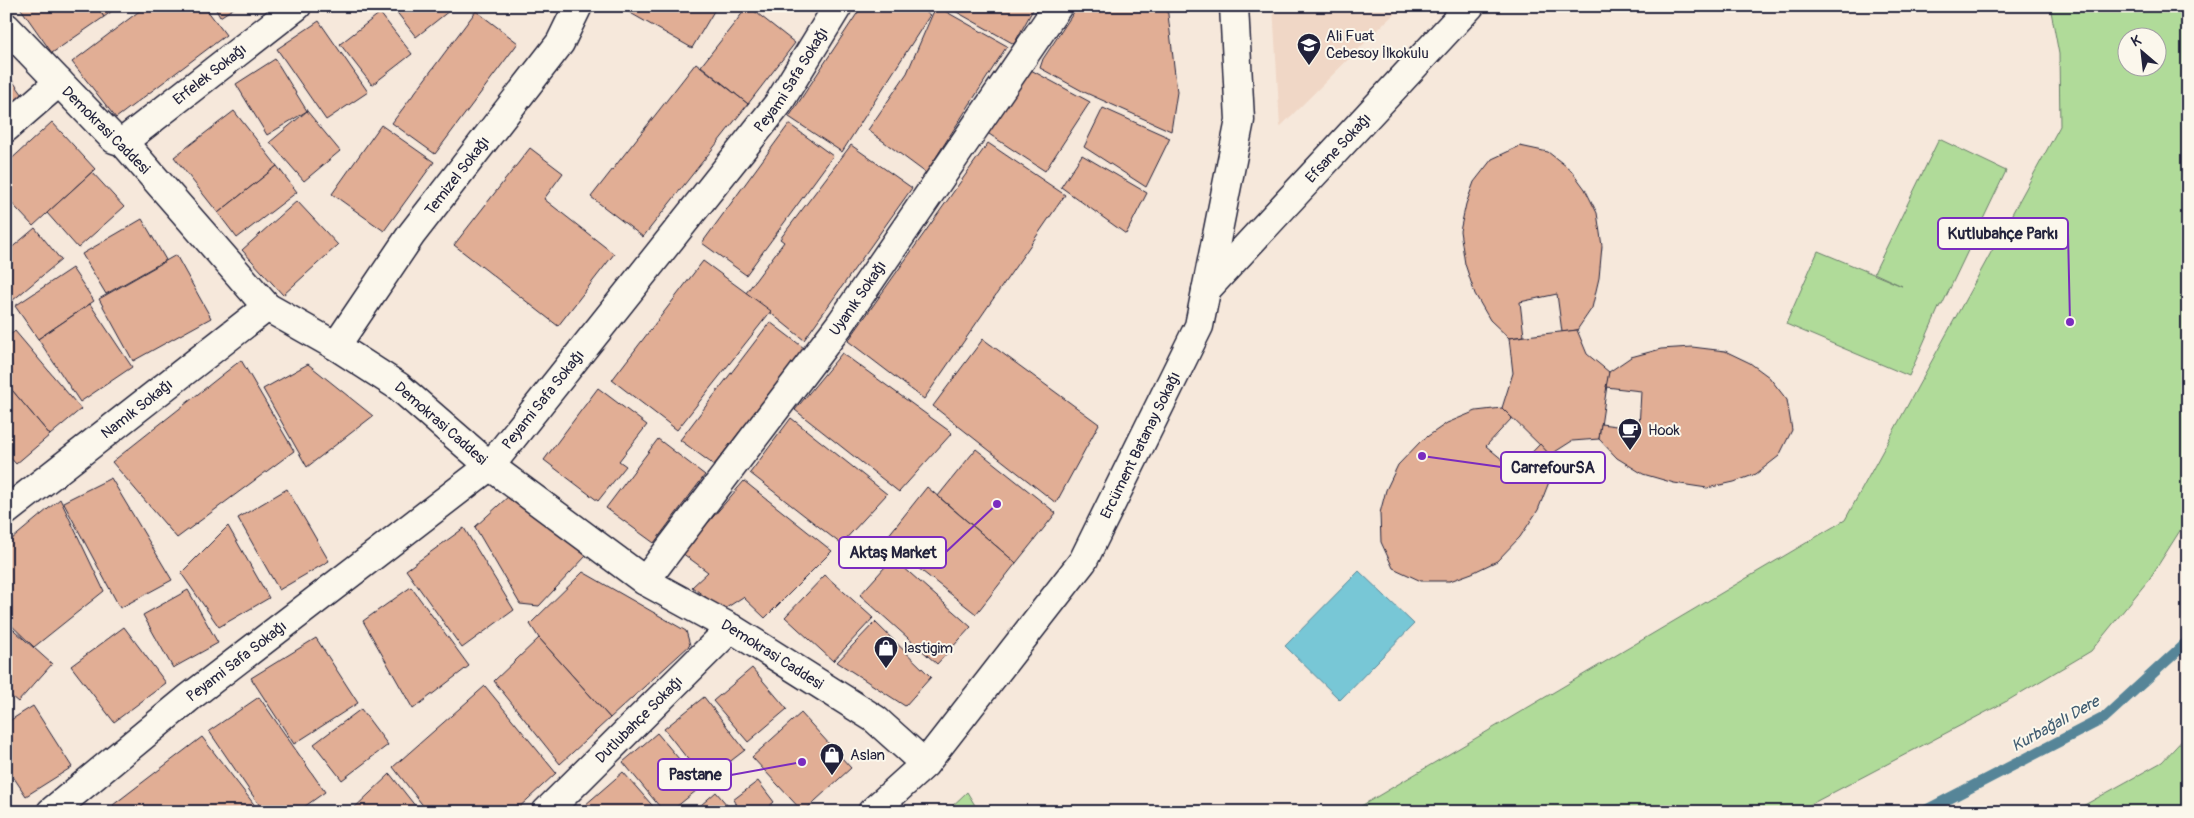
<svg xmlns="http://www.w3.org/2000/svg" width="2194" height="818" viewBox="0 0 2194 818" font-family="Pangolin,sans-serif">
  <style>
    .built { fill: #f0d7c6 }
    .green { fill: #b0db99; stroke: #697e6a; fill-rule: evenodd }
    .water { fill: #78c7d6; stroke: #568598 }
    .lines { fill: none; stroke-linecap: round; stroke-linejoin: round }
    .stream { stroke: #568598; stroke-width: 11 }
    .building { fill: #e1ae95; stroke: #22223b }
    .minor-casing { stroke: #22223b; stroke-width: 31 }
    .minor { stroke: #fbf7ec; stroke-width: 28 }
    .labels { text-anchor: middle; stroke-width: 4; stroke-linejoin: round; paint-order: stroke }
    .poi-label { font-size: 15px; fill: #22223b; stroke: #fbf7ec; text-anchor: start }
    .street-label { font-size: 15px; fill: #22223b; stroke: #fbf7ec }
    .water-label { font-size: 16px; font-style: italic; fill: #405c71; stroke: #fbf7ec }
    .leader { fill: none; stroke: #7b2cbf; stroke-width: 2 }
    .callout-dot { fill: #7b2cbf; stroke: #fbf7ec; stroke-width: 2 }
    .callout { fill: #fbf7ec; stroke: #7b2cbf; stroke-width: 2 }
    .callout-label { font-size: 16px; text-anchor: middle; font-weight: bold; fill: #22223b }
  </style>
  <rect width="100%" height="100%" fill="#f6e8db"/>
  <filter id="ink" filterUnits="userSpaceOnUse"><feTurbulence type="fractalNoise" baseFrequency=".02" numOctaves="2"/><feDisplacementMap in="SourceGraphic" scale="10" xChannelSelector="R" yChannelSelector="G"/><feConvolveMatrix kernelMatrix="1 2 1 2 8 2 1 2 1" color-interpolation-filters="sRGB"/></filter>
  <g filter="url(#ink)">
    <!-- built -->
    <path class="built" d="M1273,6H1402L1280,127Z"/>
    <!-- green -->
    <g class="green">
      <path d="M2050,6H2188V518L2150,578L2091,651L2007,701L1796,812H1351L1845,520L2060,126L2059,54ZM2126,38H2156V68H2126Z"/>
      <path d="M1939,139L2006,171L1942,305H1940L1909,376L1786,324L1818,251L1902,286L1874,273Z"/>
      <path d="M2188,734V807L2186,812H2072L2162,762Z"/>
      <path d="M967,792L979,812H946Z"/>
    </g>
    <!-- water -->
    <path class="water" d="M1359,571L1414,624L1340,700L1285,646Z"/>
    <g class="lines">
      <!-- stream -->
      <path class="stream" d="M1923,812L2104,718L2188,641"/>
    </g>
    <!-- building -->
    <g class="building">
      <path d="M19,6H97L104,17L52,53Z"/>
      <path d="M97,6H119L104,17Z"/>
      <path d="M146,6H204L226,35L116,118L72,62Z"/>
      <path d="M214,6H237L220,17Z"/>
      <path d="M392,6H453L454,7L416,37Z"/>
      <path d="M618,6H717L692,48Z"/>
      <path d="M748,6L795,43L748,104L701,66Z"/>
      <path d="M862,6H916L930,15L842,152L789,117Z"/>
      <path d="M936,6L1007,46L926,173L868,130L907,73Z"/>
      <path d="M946,6H1035L1014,44Z"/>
      <path d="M1078,6H1167L1177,92L1171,131L1084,92L1040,68L1043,59Z"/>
      <path d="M476,11L518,43L435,154L392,123Z"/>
      <path d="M380,13L412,54L372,85L340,44Z"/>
      <path d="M319,21L368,92L326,120L277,49Z"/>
      <path d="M275,59L307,111L267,135L236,84Z"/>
      <path d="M696,63L748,104L643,237L591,197Z"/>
      <path d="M1029,69L1090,102L1045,171L986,132Z"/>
      <path d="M6,72L28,102L6,117Z"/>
      <path d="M1103,108L1170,138L1146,187L1084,147Z"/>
      <path d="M234,111L277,166L218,213L174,157Z"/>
      <path d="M307,111L340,151L304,181L270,142Z"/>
      <path d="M52,122L95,169L33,226L6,197V164Z"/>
      <path d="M789,124L833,156L746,275L702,243Z"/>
      <path d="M381,125L434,162L384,231L332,194Z"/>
      <path d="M988,143L1065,195L924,399L848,341Z"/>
      <path d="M851,145L912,188L804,340L746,293L784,242L780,239Z"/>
      <path d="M1520,146L1548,152L1571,170L1585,189L1597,213L1602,246L1599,278L1592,308L1577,330L1562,332L1557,294L1520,302L1524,336L1509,338L1490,320L1475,294L1465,264L1460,231L1466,204L1474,182L1492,159Z"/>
      <path d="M530,148L563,173L544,199L614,254L558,326L454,245Z"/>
      <path d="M1082,155L1147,193L1126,234L1061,187Z"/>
      <path d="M277,166L297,192L237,238L218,213Z"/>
      <path d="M92,172L124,207L78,248L47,213Z"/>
      <path d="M297,201L338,245L283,295L242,250Z"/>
      <path d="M142,219L166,260L106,294L82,254Z"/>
      <path d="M35,228L61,260L6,306V246L9,250Z"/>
      <path d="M176,255L211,318L133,361L99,299Z"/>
      <path d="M703,261L771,311L677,430L612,380Z"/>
      <path d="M72,268L94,301L38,339L15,306Z"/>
      <path d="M90,304L132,367L80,402L38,339Z"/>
      <path d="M770,322L804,348L714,465L680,440Z"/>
      <path d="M1577,330L1587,354L1609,372L1599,439L1572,441L1550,455L1502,408L1513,373L1509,338Z"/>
      <path d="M15,331L81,409L50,435L6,383V338Z"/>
      <path d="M983,339L1099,424L1056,503L933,406Z"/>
      <path d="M1692,347L1725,351L1750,363L1769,377L1787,400L1792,430L1779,456L1756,474L1734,482L1707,488L1674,483L1643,474L1617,458L1599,439L1601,424L1639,429L1641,391L1606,387L1609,372L1631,357L1661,349Z"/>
      <path d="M842,353L952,433L899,492L795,410Z"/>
      <path d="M241,360L294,451L177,538L112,462Z"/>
      <path d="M308,364L373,416L307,467L263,389Z"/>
      <path d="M6,383L50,435L16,464L6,453Z"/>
      <path d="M598,388L647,425L619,461L626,466L598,501L544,460Z"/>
      <path d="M1502,408L1512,418L1486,446L1515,470L1540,444L1550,455L1549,482L1538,510L1520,537L1497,561L1472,573L1450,581H1421L1393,568L1381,542L1380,513L1386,490L1398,465L1421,441L1447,423L1476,411Z"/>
      <path d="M791,418L887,494L841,544L750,473Z"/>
      <path d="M658,439L705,475L654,543L606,508Z"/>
      <path d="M976,449L1056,513L1016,563L938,496Z"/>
      <path d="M111,478L172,580L120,608L63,502Z"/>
      <path d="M744,481L832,551L765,618L743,597L723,610L692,587L708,572L682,553Z"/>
      <path d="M927,487L1016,563L976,614L884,541Z"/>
      <path d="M287,489L329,561L279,590L238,518Z"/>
      <path d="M510,495L586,556L539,606L520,604L475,527Z"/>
      <path d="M60,499L104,591L34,647L6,620V544Z"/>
      <path d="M228,526L269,598L219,627L181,573Z"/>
      <path d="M464,528L514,610L462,648L406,570Z"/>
      <path d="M893,558L971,627L937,664L860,595Z"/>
      <path d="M583,572L686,631L690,645L610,718L539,638L530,624Z"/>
      <path d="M825,575L873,618L833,661L785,617Z"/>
      <path d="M411,587L469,666L413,709L363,621Z"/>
      <path d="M188,590L218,643L173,668L143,615Z"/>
      <path d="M875,622L931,677L905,706L837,662Z"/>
      <path d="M6,623L52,664L18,702L6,692Z"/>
      <path d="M124,627L166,683L114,722L71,666Z"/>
      <path d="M316,638L358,703L294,744L251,678Z"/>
      <path d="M539,638L610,718L560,764L494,681Z"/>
      <path d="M752,668L787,709L748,742L713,701Z"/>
      <path d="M485,686L556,773L514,812H428L393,767Z"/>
      <path d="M259,697L325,792L297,812H264L209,731Z"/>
      <path d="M704,697L745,750L705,781L664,729Z"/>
      <path d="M33,706L72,767L26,796L6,766V723Z"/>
      <path d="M361,709L388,745L342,780L314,744Z"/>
      <path d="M801,713L851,768L803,812L752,757Z"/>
      <path d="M657,733L702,786L670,812H664L623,762Z"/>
      <path d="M202,737L260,812H118L113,805Z"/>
      <path d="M623,772L658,812H577Z"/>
      <path d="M390,774L420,812H350Z"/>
      <path d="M758,781L774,802L762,812H742L733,800Z"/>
      <path d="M716,792L733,812H693Z"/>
    </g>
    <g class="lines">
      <defs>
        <g id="minor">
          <path id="s1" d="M6,27L114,139L123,142L267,307L336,346L398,386L490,466L645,581L731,628L875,719L925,764"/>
          <path d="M6,128L59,82"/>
          <path id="s2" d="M123,142L297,6"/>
          <path id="s3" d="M1206,290L1470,6"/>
          <path id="s4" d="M336,346L411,235L560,43L578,6"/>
          <path id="s5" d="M6,511L267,307"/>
          <path id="s6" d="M645,581L841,323L1058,6"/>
          <path id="s7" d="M51,812L190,697L490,466L778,104L838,6"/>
          <path id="s8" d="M546,812L731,628"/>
          <path id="s9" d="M872,812L925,764L1083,561L1199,326L1240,120L1234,6"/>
        </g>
      </defs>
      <!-- minor casing -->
      <use href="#minor" class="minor-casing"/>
      <!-- minor -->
      <use href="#minor" class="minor"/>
    </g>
  </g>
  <!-- icons -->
  <defs>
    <symbol id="school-pin" viewBox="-11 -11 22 30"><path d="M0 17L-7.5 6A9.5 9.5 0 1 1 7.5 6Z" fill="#22223b" stroke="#fbf7ec"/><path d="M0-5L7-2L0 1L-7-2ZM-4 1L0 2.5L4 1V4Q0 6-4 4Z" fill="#fff"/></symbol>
    <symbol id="cafe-pin" viewBox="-11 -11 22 30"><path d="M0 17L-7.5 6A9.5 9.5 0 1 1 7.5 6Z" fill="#22223b" stroke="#fbf7ec"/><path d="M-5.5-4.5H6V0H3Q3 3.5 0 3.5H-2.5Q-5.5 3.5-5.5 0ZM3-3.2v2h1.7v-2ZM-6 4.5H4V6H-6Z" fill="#fff"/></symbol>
    <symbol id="shop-pin" viewBox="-11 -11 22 30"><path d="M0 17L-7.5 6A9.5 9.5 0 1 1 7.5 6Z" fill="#22223b" stroke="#fbf7ec"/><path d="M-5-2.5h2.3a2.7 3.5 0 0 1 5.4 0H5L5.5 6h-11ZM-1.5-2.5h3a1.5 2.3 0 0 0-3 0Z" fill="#fff"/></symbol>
  </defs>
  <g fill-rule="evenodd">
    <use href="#school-pin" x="1295" y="31" width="28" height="38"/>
    <use href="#cafe-pin" x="1616" y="416" width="28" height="38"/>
    <use href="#shop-pin" x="872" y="634" width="28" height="38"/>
    <use href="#shop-pin" x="818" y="741" width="28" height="38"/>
  </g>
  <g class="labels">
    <!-- poi labels -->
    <g class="poi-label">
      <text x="1326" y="41">Ali Fuat<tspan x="1326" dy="17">Cebesoy İlkokulu</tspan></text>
      <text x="1648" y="435">Hook</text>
      <text x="904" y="653">lastigim</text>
      <text x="850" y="760">Aslan</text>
    </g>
    <!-- street labels -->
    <g class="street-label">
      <text dy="5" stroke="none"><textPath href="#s2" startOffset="110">Erfelek Sokağı</textPath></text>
      <text dy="5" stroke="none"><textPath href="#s7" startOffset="1049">Peyami Safa Sokağı</textPath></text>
      <text transform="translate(106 130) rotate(45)" y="5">Demokrasi Caddesi</text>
      <text dy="5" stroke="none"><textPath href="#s3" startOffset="194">Efsane Sokağı</textPath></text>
      <text dy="5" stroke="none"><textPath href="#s4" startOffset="209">Temizel Sokağı</textPath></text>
      <text dy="5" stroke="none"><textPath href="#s6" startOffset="354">Uyanık Sokağı</textPath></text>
      <text dy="5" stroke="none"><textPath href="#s7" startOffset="644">Peyami Safa Sokağı</textPath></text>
      <text dy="5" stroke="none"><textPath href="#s5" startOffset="166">Namık Sokağı</textPath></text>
      <text dy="5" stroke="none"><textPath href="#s1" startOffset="594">Demokrasi Caddesi</textPath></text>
      <text dy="5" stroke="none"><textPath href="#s9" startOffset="458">Ercüment Batanay Sokağı</textPath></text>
      <text dy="5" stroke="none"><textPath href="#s1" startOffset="999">Demokrasi Caddesi</textPath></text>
      <text dy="5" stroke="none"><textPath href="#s7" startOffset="239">Peyami Safa Sokağı</textPath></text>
      <text dy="5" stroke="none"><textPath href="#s8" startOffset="131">Dutlubahçe Sokağı</textPath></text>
    </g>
    <!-- water labels -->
    <g class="water-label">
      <text transform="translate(2055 723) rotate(-29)" y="6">Kurbağalı Dere</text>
    </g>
  </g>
  <!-- callouts -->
  <path class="leader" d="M2070 322L2068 233M1422 456L1501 467M997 504L946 552M802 762L731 775"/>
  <g class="callout-dot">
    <circle cx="2070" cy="322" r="5"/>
    <circle cx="1422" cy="456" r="5"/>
    <circle cx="997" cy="504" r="5"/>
    <circle cx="802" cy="762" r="5"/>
  </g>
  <g class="callout">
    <rect x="1938" y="218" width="130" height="31" rx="5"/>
    <rect x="1501" y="452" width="104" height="31" rx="5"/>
    <rect x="839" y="537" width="107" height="31" rx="5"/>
    <rect x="658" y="759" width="73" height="31" rx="5"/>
  </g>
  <g class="callout-label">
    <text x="2003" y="239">Kutlubahçe Parkı</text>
    <text x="1553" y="473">CarrefourSA</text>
    <text x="893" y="558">Aktaş Market</text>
    <text x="695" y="780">Pastane</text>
  </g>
  <!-- margin -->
  <rect width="2194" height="818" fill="none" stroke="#fbf7ec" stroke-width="25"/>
  <rect x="12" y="12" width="2169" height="793" fill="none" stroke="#22223b" stroke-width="2" filter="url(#ink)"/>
  <!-- north arrow -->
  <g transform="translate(2142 52) rotate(332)"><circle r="24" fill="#fbf7ec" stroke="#a4a2a5"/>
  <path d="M0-4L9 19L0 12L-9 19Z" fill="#22223b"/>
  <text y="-8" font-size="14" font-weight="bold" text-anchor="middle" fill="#22223b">K</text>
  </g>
</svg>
